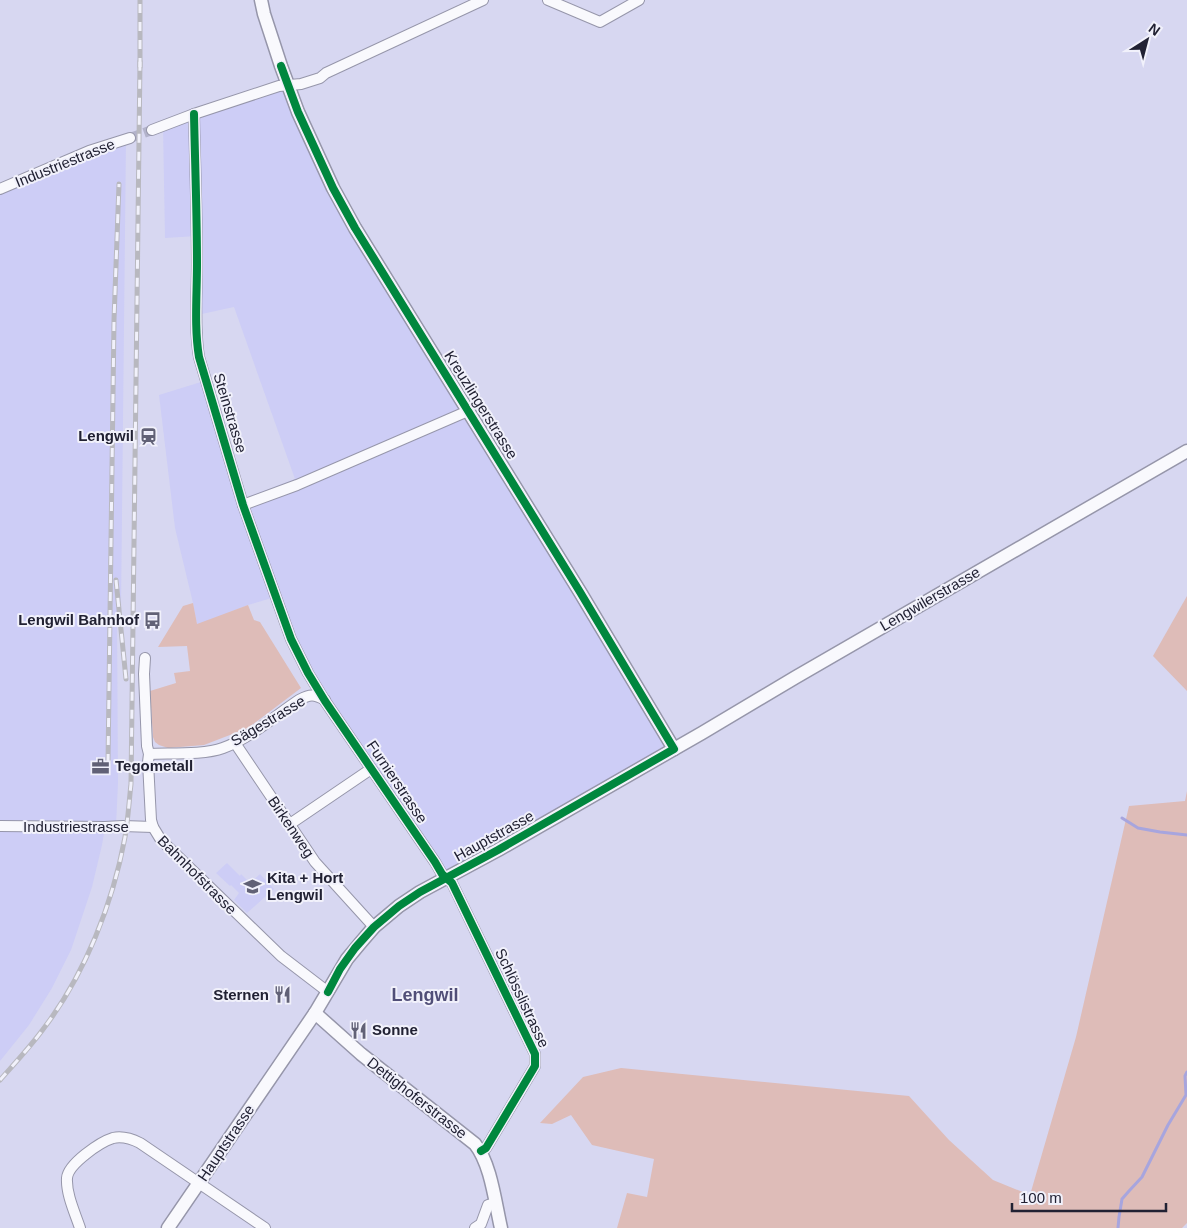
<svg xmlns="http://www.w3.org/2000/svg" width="1187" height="1228" viewBox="0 0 1187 1228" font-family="Helvetica,sans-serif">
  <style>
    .built { fill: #cdcdf6 }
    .green { fill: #debcb8 }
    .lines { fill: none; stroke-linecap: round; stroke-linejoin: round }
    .stream { stroke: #a7a5de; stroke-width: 3 }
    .minor-tunnel { stroke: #b3b3cb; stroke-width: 10; stroke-dasharray: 10 5; stroke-linecap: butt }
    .minor-casing { stroke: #9696aa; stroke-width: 12 }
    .tertiary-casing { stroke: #9696aa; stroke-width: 15 }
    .minor { stroke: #f9f9fd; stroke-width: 10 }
    .tertiary { stroke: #f9f9fd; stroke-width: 12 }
    .rail-casing { stroke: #b8b8bf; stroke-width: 5 }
    .rail { stroke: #f1f1fb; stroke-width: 3; stroke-dasharray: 9; stroke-linecap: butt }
    .cycleway-casing { stroke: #f1f1fb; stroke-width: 11 }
    .cycleway { stroke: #00873e; stroke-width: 8 }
    .labels { text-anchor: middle; stroke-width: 4; stroke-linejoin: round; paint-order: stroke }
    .street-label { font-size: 15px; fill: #212133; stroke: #f1f1fb }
    .poi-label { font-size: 15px; font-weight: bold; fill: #212133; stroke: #f1f1fb; text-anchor: end }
    .quarter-label { font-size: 18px; font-weight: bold; fill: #514f78; stroke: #f1f1fb }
  </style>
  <rect width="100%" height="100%" fill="#d7d7f1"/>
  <!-- built -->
  <g class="built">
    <path d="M289,86L333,188L674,749L447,879L325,701L275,597L248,605L197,625L193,603L175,528L159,395L201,382L237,501L295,479L234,307L197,315V236L165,238L163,126Z"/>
    <path d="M126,139L121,610H117L118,783L116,826L105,827L102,845L92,887L71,950L52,988L29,1025L0,1061V189Z"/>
    <path d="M227,863L240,876L241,874L250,883L260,874L274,889L247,913L234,900L239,893L231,885L230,886L216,873Z"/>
  </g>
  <!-- green -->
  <g class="green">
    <path d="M1187,596V691L1153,656Z"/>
    <path d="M193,603L197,624L248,605L254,620L260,622L301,688L248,728L204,745L168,748L159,745L155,742L153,737L150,691L176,683L174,673L190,671L187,646L158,647L183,606Z"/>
    <path d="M1187,791V1223L1182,1228H617L627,1193L647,1197L654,1159L592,1145L571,1115L552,1124L540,1123L583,1077L621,1068L909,1096L949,1140L993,1180L1030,1195L1076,1037L1129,806L1185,801Z"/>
  </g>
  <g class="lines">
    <!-- stream -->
    <g class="stream">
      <path d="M1122,818L1138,828L1160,832L1187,835"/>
      <path d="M1118,1228L1119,1217L1122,1199L1129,1191L1142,1177L1168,1125L1186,1095L1185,1076L1187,1072"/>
    </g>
    <!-- minor-tunnel -->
    <path class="minor-tunnel" d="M130,138L152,130"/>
    <defs>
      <g id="minor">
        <path d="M548,0L600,22L639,0"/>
        <path d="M194,114C195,164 197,214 197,264C197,295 194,327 199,357L243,505L291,639L308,673L325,701L435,862L442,874L452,883L535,1054V1066L486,1148L481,1151"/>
        <path d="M152,130L194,114L279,86L301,84L320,78L326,73L483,0"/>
        <path d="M0,189L89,151L130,138"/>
        <path d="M243,505L297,485L468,411"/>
        <path d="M145,658L144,674L147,746L149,754L148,762L151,820L153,827L161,840L281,956L328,992"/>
        <path d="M235,743L315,862L374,927"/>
        <path d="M149,754C171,753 204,755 223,748C250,738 275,716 299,700C310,694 314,694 325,700"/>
        <path d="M290,824L371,769"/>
        <path d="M0,826L105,827L123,826L153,827"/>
        <path d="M80,1228C75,1213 66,1194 67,1178C68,1164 100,1142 113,1138C122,1136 132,1139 140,1143L265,1228"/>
        <path d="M475,1228L481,1224L488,1205L495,1203"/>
      </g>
      <g id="tertiary">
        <path d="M261,0L264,14L281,66L298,112L333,188L355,228L580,592L674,749"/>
        <path d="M315,1013L361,1054L475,1144C491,1164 495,1202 501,1228"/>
        <path d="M168,1228L315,1013L347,959L362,941L374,927L399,906L420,892L498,850L702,733L796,677L1187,451"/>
      </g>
    </defs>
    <!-- minor casing -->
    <use href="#minor" class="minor-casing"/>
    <!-- tertiary casing -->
    <use href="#tertiary" class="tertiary-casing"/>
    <!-- minor -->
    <use href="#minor" class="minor"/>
    <!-- tertiary -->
    <use href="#tertiary" class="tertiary"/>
    <defs>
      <g id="rail">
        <path d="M140,67V0"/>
        <path d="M116,580L126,679"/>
        <path d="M108,763L114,320L119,184"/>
        <path d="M0,1080C15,1063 31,1046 44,1028C85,974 113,903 125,837C128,820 129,802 131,784L140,61"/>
      </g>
    </defs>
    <!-- rail casing -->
    <use href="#rail" class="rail-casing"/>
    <!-- rail -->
    <use href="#rail" class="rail"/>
    <defs>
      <g id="cycleway">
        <path d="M281,66L298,112L333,188L355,228L580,592L674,749L498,850L420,892L399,906L374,927L355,948L340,969L328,992"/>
        <path d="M194,114C195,164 197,214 197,264C197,295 194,327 199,357L243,505L291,639L308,673L325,701L435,862L442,874L452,883L535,1054V1066L486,1148L481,1151"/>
      </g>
    </defs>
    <!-- cycleway casing -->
    <use href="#cycleway" class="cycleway-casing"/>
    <!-- cycleway -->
    <use href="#cycleway" class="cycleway"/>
  </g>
  <!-- icons -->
  <defs>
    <symbol id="station-bare" viewBox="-9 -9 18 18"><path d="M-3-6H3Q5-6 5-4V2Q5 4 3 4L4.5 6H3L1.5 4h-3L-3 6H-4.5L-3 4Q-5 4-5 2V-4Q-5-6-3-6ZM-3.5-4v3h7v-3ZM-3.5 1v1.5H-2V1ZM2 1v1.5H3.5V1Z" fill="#616176" stroke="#f1f1fb" stroke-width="2.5" paint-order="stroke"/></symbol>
    <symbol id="bus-bare" viewBox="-9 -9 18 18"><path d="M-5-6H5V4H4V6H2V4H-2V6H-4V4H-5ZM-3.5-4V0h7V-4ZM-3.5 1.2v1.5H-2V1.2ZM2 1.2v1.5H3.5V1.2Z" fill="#616176" stroke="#f1f1fb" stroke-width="2.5" paint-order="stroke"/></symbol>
    <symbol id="office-bare" viewBox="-9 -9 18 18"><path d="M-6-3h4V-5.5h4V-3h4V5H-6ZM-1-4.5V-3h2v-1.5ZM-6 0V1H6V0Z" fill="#616176" stroke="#f1f1fb" stroke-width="2.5" paint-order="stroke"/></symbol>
    <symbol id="school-bare" viewBox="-9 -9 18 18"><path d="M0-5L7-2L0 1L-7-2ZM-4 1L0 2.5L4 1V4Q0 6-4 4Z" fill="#616176" stroke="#f1f1fb" stroke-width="2.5" paint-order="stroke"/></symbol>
    <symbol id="restaurant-bare" viewBox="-9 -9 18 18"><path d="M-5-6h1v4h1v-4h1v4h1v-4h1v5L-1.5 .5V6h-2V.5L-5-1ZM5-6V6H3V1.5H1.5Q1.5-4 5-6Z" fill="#616176" stroke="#f1f1fb" stroke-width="2.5" paint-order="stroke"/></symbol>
  </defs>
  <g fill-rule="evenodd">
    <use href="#station-bare" x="136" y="424" width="25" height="25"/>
    <use href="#bus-bare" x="140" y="608" width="25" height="25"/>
    <use href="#office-bare" x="88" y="754" width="25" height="25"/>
    <use href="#school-bare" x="240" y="874" width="25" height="25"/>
    <use href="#restaurant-bare" x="270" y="982" width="25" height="25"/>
    <use href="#restaurant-bare" x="346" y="1018" width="25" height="25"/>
  </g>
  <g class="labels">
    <!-- street labels -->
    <g class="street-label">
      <text transform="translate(65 163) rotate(-22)" y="5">Industriestrasse</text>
      <text transform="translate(481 405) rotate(58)" y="5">Kreuzlingerstrasse</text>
      <text transform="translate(230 413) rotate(73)" y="5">Steinstrasse</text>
      <text transform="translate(930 599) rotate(-30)" y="5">Lengwilerstrasse</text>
      <text transform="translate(268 721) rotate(-31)" y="5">Sägestrasse</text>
      <text transform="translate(397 782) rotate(56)" y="5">Furnierstrasse</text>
      <text x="76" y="832">Industriestrasse</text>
      <text transform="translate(291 827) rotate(56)" y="5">Birkenweg</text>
      <text transform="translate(494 836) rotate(-29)" y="5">Hauptstrasse</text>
      <text transform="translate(197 875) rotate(45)" y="5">Bahnhofstrasse</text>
      <text transform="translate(522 998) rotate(65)" y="5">Schlösslistrasse</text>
      <text transform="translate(417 1098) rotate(38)" y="5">Dettighoferstrasse</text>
      <text transform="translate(226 1143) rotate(-56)" y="5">Hauptstrasse</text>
    </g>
    <!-- poi labels -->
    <g class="poi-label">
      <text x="134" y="441">Lengwil</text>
      <text x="139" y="625">Lengwil Bahnhof</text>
      <text x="115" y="771" text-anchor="start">Tegometall</text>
      <text x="267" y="883" text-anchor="start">Kita + Hort<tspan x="267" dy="17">Lengwil</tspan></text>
      <text x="269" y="1000">Sternen</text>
      <text x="372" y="1035" text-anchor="start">Sonne</text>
    </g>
    <!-- quarter labels -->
    <g class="quarter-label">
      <text x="425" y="1001">Lengwil</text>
    </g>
  </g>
  <!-- north arrow -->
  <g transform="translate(1147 40) rotate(36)" stroke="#f1f1fb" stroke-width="4" paint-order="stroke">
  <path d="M0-4L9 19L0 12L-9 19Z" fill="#212133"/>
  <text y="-8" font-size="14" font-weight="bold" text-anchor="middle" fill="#212133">N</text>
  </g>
  <!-- scale -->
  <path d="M1012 1203v8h154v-8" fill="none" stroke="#212133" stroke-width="2.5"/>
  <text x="1020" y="1203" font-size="15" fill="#212133" stroke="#f1f1fb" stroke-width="4" paint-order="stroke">100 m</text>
</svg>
